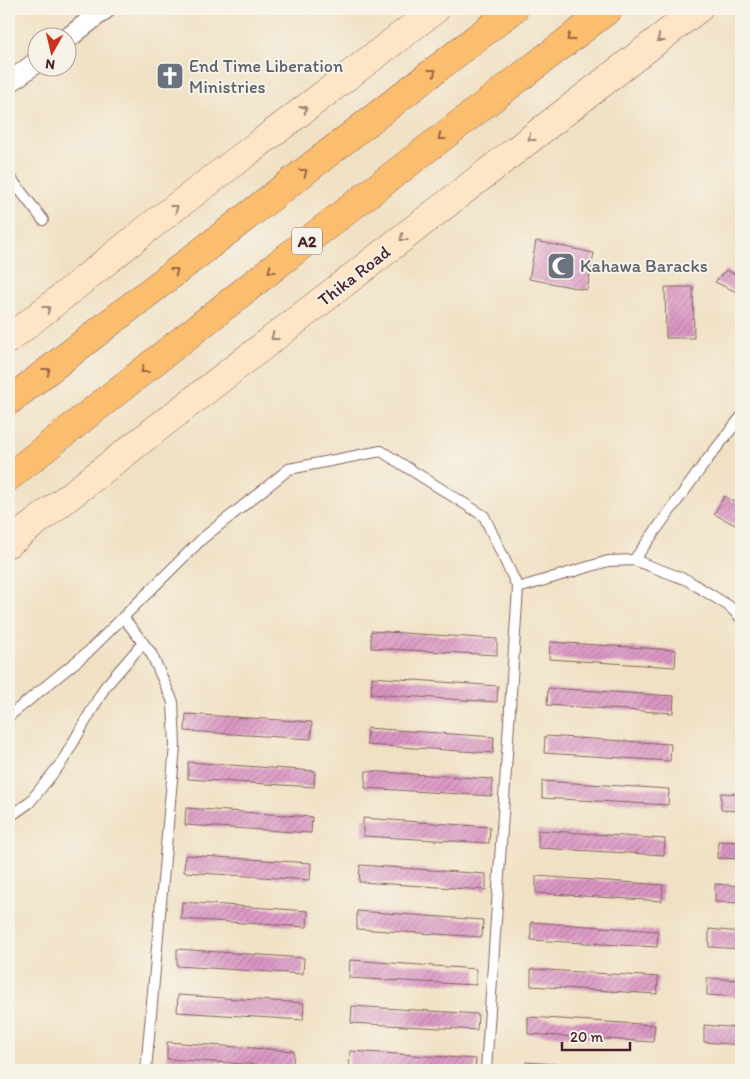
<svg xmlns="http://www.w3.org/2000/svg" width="750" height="1079" viewBox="0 0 750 1079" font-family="Itim,sans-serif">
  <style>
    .building { fill: url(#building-hatch) }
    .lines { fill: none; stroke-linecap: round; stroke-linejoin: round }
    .service-casing { stroke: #846361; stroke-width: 12 }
    .minor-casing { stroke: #846361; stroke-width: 22 }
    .secondary-casing { stroke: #846361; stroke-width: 29 }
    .trunk-casing { stroke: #846361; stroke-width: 29 }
    .service { stroke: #fff; stroke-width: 10 }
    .minor { stroke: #fff; stroke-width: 20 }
    .secondary { stroke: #fde5c5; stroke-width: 28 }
    .trunk { stroke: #fbbd6e; stroke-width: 28 }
    .oneway { stroke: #9a6649 }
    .oneway2 { stroke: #a48278 }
    .labels { text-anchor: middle; stroke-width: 4; stroke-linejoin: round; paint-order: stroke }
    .shield { fill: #f7f3e8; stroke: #7e5f64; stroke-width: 1 }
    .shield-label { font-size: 16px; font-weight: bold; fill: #4a1f2b }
    .worship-label { font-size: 18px; fill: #5b616d; stroke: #f7f3e8; text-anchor: start }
    .street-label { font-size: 18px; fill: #4a1f2b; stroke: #f7f3e8 }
  </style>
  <defs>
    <pattern id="building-hatch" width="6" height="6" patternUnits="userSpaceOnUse" patternTransform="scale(1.25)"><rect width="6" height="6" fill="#db96c4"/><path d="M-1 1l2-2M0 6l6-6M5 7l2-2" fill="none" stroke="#b47a9f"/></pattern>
  </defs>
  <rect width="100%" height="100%" fill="#f7f3e8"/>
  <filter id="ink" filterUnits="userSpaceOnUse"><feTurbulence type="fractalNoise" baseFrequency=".02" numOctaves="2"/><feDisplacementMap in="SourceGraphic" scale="10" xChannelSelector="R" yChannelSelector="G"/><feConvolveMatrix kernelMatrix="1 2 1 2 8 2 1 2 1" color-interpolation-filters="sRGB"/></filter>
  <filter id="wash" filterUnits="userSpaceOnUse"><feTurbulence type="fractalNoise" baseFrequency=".0096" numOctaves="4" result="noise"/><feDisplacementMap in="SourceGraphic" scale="20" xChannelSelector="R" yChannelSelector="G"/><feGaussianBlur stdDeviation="1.12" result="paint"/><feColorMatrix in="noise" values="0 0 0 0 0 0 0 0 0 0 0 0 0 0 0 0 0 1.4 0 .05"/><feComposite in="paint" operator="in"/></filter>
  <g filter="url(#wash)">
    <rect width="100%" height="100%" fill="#f0e1c4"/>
    <g id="blocks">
      <!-- building -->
      <g class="building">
        <path d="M536,241L594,253L587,290L529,279Z"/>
        <path d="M726,270L741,277V294L715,282Z"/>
        <path d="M665,287H693L694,338H666Z"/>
        <path d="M724,496L741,505V528L714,514Z"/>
        <path d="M371,631L497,639V655L371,648Z"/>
        <path d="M550,642L676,650L675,667L549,659Z"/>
        <path d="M372,677L498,686L497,702L371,694Z"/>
        <path d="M548,688L674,696L673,713L547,705Z"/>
        <path d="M186,714L312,722L311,739L185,731Z"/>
        <path d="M367,728L494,737L493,753L367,745Z"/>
        <path d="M545,736L671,744L670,761L544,753Z"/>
        <path d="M188,762L315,771L314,787L188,779Z"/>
        <path d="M366,771L492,779V796L365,788Z"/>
        <path d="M542,781L669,789L668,805L542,798Z"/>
        <path d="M721,793L741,794V811L721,810Z"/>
        <path d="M186,808L312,817L311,833L185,825Z"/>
        <path d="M363,818L490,827L489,843L363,836Z"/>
        <path d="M538,830L665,839L664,855L538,848Z"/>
        <path d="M718,841L741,842V859L717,858Z"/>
        <path d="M185,855L311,863L310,880L184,872Z"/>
        <path d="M360,865L486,874V890L359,882Z"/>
        <path d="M536,876L663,885L662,901L536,893Z"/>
        <path d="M715,884L741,886V903L715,902Z"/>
        <path d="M182,902L308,911L307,927L181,919Z"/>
        <path d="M357,911L483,920L482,937L357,929Z"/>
        <path d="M531,922L658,931L657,947L531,940Z"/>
        <path d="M709,929L741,932V949L709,947Z"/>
        <path d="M177,949L304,958L303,974L177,966Z"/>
        <path d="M350,960L476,969V985L349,978Z"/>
        <path d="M531,969L658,977L657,994L531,986Z"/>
        <path d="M707,978L741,980V997L707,995Z"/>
        <path d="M178,995L304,1003L303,1020L177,1012Z"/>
        <path d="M352,1006L478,1014L477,1030L351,1023Z"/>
        <path d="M528,1017L655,1025L653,1042L528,1034Z"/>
        <path d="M704,1025L741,1028V1045L704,1042Z"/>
        <path d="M167,1042L294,1051L293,1067L167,1059Z"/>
        <path d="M350,1051L476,1059L475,1070H382L349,1068Z"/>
        <path d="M526,1062L630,1069V1070H525Z"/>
      </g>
    </g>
  </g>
  <g filter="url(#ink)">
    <use href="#blocks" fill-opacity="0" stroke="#846361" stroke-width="1"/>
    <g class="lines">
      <defs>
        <g id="service">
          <path d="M9,176L43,220"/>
          <path d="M634,560L707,460L741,417"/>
          <path d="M518,588L608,561L634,560L687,580L729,606L741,618"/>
          <path d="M123,617L151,653L173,702L175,746L146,1070"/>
          <path d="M9,716L88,652L203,538L289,469L381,451L484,516L518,588L486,1070"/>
          <path d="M9,817L29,803L62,762L105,687L143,643"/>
        </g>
        <g id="minor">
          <path d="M68,38L105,9"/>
          <path d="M9,83L38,61"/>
        </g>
        <g id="secondary">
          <path d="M9,339L156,222L436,9"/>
          <path d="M9,543L698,9"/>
        </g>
        <g id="trunk">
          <path d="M9,401L514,9"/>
          <path d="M9,477L306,242L609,9"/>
        </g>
      </defs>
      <!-- service casing -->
      <use href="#service" class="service-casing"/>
      <!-- minor casing -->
      <use href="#minor" class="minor-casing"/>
      <!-- secondary casing -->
      <use href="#secondary" class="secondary-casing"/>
      <!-- trunk casing -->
      <use href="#trunk" class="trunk-casing"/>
      <!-- service -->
      <use href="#service" class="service"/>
      <!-- minor -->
      <use href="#minor" class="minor"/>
      <!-- secondary -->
      <use href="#secondary" class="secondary"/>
      <!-- trunk -->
      <use href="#trunk" class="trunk"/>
    </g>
    <!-- one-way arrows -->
    <defs><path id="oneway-chevron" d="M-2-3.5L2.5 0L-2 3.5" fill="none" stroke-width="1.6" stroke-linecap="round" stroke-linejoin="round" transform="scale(1.25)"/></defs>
    <g class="oneway">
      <use href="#oneway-chevron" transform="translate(570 38) rotate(143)"/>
      <use href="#oneway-chevron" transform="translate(433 72) rotate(-38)"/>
      <use href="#oneway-chevron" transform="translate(441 137) rotate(142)"/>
      <use href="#oneway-chevron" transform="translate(304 172) rotate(-38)"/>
      <use href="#oneway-chevron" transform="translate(271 270) rotate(142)"/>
      <use href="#oneway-chevron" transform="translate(175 271) rotate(-38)"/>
      <use href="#oneway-chevron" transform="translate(144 370) rotate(142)"/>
      <use href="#oneway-chevron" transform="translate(47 371) rotate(-38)"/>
    </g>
    <g class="oneway2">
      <use href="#oneway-chevron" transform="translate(660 39) rotate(142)"/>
      <use href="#oneway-chevron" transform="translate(304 109) rotate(-37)"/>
      <use href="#oneway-chevron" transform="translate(531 138) rotate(142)"/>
      <use href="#oneway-chevron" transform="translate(175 208) rotate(-37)"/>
      <use href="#oneway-chevron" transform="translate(403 238) rotate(142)"/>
      <use href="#oneway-chevron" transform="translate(47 309) rotate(-38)"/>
      <use href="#oneway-chevron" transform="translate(274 337) rotate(142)"/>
    </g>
  </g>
  <!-- icons -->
  <defs>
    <symbol id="church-square" viewBox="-11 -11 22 22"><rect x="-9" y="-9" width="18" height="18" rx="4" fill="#6b7280" stroke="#f7f3e8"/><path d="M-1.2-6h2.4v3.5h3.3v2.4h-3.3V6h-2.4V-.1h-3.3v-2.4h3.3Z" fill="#fff"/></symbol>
    <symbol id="mosque-square" viewBox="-11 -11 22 22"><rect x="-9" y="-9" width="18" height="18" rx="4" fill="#6b7280" stroke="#f7f3e8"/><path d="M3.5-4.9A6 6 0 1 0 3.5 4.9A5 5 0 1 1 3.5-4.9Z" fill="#fff"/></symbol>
  </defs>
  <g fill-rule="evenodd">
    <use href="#church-square" x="154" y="60" width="32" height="32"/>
    <use href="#mosque-square" x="545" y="250" width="32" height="32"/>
  </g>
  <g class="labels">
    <!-- shield labels -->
    <rect class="shield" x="292" y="227.5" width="30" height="27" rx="4"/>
    <g class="shield-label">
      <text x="307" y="247">A2</text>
    </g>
    <!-- worship labels -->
    <g class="worship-label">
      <text x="189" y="72">End Time Liberation<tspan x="189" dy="21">Ministries</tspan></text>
      <text x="580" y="272">Kahawa Baracks</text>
    </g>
    <!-- street labels -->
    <g class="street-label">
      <text transform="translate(354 276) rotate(-38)" y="6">Thika Road</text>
    </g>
  </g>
  <!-- margin -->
  <rect width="750" height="1079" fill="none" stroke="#f7f3e8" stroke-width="30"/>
  <!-- north arrow -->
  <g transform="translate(52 52) rotate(188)"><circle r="24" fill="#f7f3e8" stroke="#b29e9c"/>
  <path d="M0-4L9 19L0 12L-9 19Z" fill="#c8321e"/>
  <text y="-8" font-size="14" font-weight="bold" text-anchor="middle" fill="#4a1f2b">N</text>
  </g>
  <!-- scale -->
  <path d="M562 1042v8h68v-8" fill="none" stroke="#4a1f2b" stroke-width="2.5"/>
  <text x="570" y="1042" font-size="15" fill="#4a1f2b" stroke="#f7f3e8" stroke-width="4" paint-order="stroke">20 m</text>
</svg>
